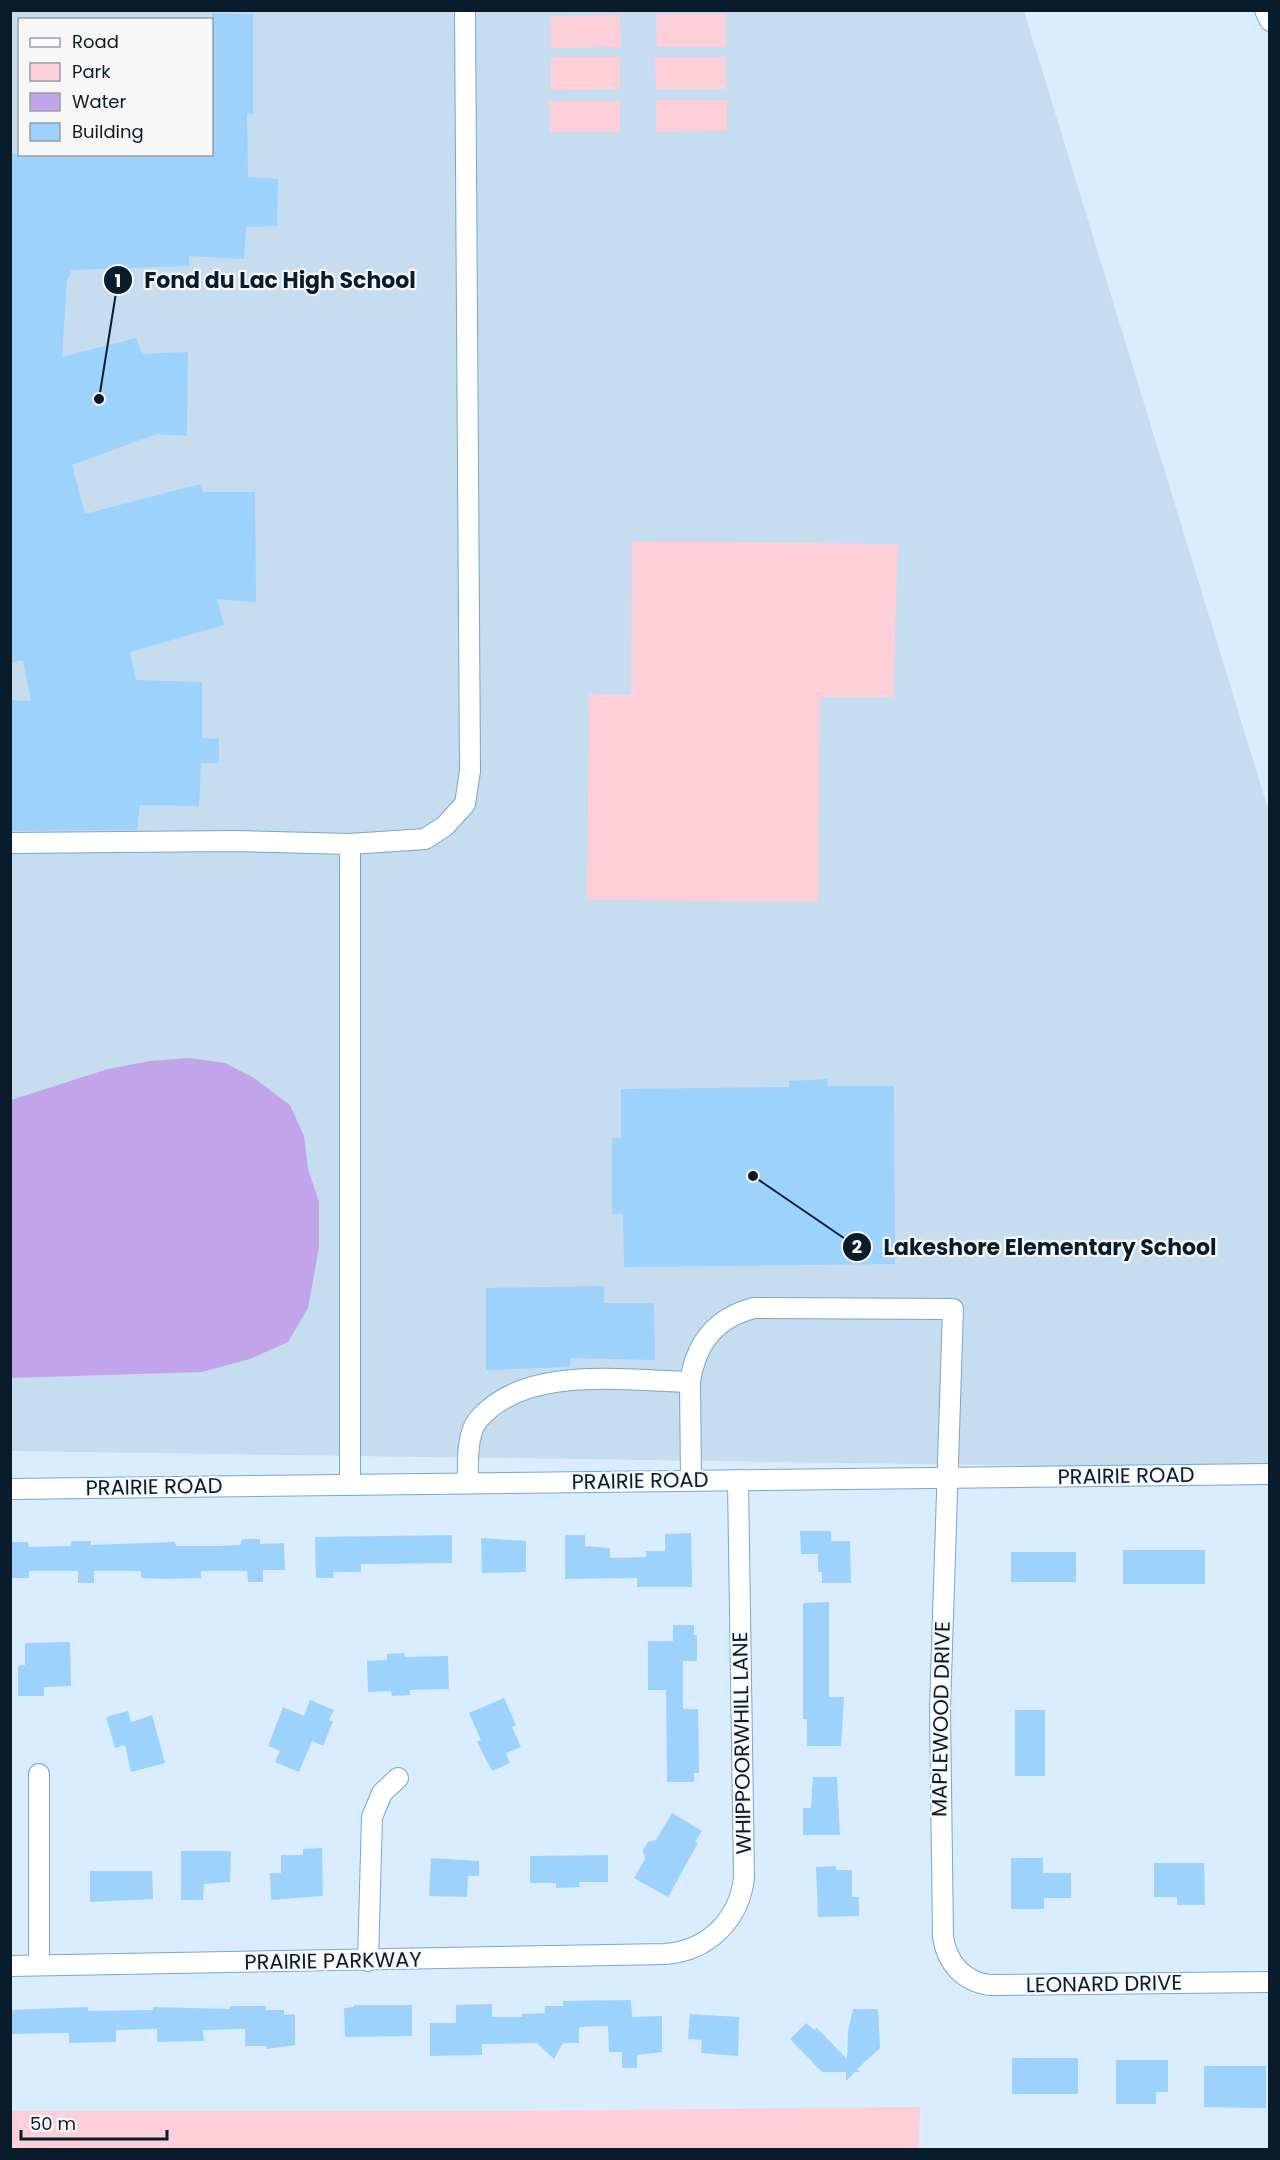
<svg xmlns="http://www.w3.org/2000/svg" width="1280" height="2160" viewBox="0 0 1280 2160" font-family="Poppins,sans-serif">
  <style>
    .built { fill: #c6dcef; fill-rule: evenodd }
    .green { fill: #fccfd9 }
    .water { fill: #c1a4ea }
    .building { fill: #9dd2fd }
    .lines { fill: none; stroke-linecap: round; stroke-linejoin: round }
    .minor-casing { stroke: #75a7cf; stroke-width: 22 }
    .minor { stroke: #fff; stroke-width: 20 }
    .labels { text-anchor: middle; stroke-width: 4.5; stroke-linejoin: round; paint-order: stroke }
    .street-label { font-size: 21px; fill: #081c2b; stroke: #f7f7f7 }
    .leader { fill: none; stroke: #081c2b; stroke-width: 2 }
    .callout-dot { fill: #081c2b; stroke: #f7f7f7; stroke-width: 2 }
    .mark-label { font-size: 18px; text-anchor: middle; font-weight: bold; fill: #fff }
    .callout-label { font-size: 22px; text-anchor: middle; font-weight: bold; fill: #081c2b; stroke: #f7f7f7; stroke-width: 4.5; stroke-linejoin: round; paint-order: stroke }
  </style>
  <rect width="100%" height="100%" fill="#d9edfe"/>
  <!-- built -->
  <path class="built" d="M11,11H1024L1269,812V1469L11,1451ZM20,20H212V154H20Z"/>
  <!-- green -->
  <g class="green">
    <path d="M656,14H726V47H657Z"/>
    <path d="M620,15L621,47L551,48L550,16Z"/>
    <path d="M551,57H620V89L551,90Z"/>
    <path d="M655,57H726V89H656Z"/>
    <path d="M656,100H727V131L656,132Z"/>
    <rect x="550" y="101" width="70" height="31"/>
    <path d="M632,541L898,544L893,697H820L818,902L587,900L589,694L631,695Z"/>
    <path d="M920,2107L919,2150L10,2149L11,2111H506Z"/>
  </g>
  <!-- water -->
  <path class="water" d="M189,1058L225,1063L254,1078L290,1105L304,1136L308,1169L319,1202V1247L308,1308L288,1342L250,1359L202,1372L11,1378V1100L108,1069L150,1061Z"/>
  <!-- building -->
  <g class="building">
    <path d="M212,13L253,14V114H247L248,177L278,179L277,226L246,227L244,259L189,256V266L71,270L69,279H67L62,357L136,338L142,354L188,352L187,436L156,434L72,465L85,514L200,484L203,492H255L256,602L217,599L224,625L130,652L136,680L202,682V738L219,739V763H201L199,806L140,805L137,830L10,831V700L31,701L23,660L10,663V154H212Z"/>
    <path d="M827,1079L828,1086H894L895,1264L624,1267L623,1214H612V1138H621V1089L789,1087V1081Z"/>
    <path d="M604,1286V1303H654L655,1360L570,1358V1367L486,1370V1288Z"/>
    <path d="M800,1531H831V1541H850L851,1583H822V1572H818V1554H801Z"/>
    <path d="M691,1533L692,1587H637V1578L565,1579V1535H585V1546L610,1548V1558L646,1557V1551H665V1534Z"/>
    <path d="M452,1535V1563L361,1564V1572H333L334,1578H316L315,1537Z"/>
    <path d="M481,1538L526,1541V1572L482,1573Z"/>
    <path d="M242,1539H260V1544L284,1543L285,1570H263V1582H248L247,1571H201V1578L163,1579L141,1578V1571H94V1583H78V1571H29V1578H10V1542H28L29,1547L70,1546L72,1541H91V1545L175,1542L176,1546H218L240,1545Z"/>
    <rect x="1123" y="1550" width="82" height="34"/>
    <rect x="1011" y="1552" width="65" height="30"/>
    <path d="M829,1602V1697H844L841,1746H807V1719H803V1603Z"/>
    <path d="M673,1625H694V1635H697V1661H683V1709H698L699,1773H694V1782H667L666,1690H648V1641H673Z"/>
    <path d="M70,1642L71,1686L44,1687V1696H18V1666L25,1665V1643Z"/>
    <path d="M404,1653L405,1657L448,1656L449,1689L410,1690V1695L392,1696L391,1691L368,1692L367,1661L387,1660V1654Z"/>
    <path d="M504,1698L516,1725L512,1727L521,1747L506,1753L510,1763L492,1771L477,1742L481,1740L469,1713Z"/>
    <path d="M310,1700L334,1710L329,1720L333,1721L323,1746L312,1741L299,1772L275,1762L280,1751L268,1746L283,1707L304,1716Z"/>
    <rect x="1015" y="1710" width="30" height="66"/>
    <path d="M128,1711L131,1722L152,1715L165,1763L131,1772L125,1745L115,1748L106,1717Z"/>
    <path d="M813,1777H837L840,1835H803V1808H811Z"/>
    <path d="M672,1813L702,1831L695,1842L698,1843L668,1897L634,1878L645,1859L643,1850L648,1842L656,1840Z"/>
    <path d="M322,1848L323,1896L271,1900L270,1873H281V1855H303V1849Z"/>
    <path d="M181,1851H231L230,1882L204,1884L203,1900H181Z"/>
    <path d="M608,1855V1882H579L580,1887L556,1888V1883H530V1856Z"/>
    <path d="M431,1858L479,1861V1876H468L467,1897L429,1896Z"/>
    <path d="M1011,1858H1043V1873H1071V1898H1044V1909H1011Z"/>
    <path d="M1154,1863H1204L1205,1905H1177V1897H1154Z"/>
    <path d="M836,1866V1870H852V1897H859V1916L818,1917L816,1867Z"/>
    <path d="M90,1871H152L153,1899L90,1902Z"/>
    <path d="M631,2000L632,2017L662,2016V2052L637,2055V2068H622V2052H609L608,2026L579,2027V2043H563L554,2059L537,2043L482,2044V2055L430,2056V2023H456V2005L492,2004V2017H522V2014L545,2013V2006H563V2001Z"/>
    <path d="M354,2005H412V2036L345,2037L344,2008L354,2007Z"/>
    <path d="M230,2006H266V2010H284V2015L295,2014V2045L267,2049L266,2046H245V2029L203,2030L204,2041L157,2042V2029L116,2030V2042L69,2043V2033L10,2034V2010L88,2007V2011L153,2010V2007L230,2009Z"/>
    <path d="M853,2009H878L880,2048L857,2069L860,2072H855L846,2081V2072H822L790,2039L806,2023L814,2030L817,2028L847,2059L848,2031Z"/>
    <path d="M690,2014L739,2017L738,2056L701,2053L702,2040L688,2039Z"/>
    <rect x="1012" y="2058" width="66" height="36"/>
    <path d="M1116,2060H1168V2092H1156V2104H1116Z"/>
    <path d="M1204,2066H1266V2108L1204,2107Z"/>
  </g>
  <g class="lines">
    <defs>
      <g id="minor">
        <path d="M1265,10L1270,21"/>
        <path d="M10,843L235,841L350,844L425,839L445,826L465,804L470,771L465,10"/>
        <path d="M350,844V1485"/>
        <path d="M690,1382C696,1343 715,1318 754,1308L953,1309L940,1708L943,1937C947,1963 963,1981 989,1985L1270,1982"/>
        <path d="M468,1483C468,1465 466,1435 478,1420C525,1364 625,1381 690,1382L691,1480"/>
        <path d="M10,1489L1270,1474"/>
        <path d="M368,1961L372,1817L382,1793L398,1778"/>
        <path d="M39,1965V1774"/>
        <path d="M10,1966L665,1954C708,1951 739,1920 744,1878L738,1480"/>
      </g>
    </defs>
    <!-- minor casing -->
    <use href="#minor" class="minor-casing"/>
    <!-- minor -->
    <use href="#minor" class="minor"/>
  </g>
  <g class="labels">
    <!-- street labels -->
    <g class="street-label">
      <text transform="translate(1126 1476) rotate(-1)" y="7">PRAIRIE ROAD</text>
      <text transform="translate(640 1481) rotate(-1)" y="7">PRAIRIE ROAD</text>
      <text transform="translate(154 1487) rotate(-1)" y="7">PRAIRIE ROAD</text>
      <text transform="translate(941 1719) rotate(-89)" y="7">MAPLEWOOD DRIVE</text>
      <text transform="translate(742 1743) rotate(-91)" y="7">WHIPPOORWHILL LANE</text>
      <text transform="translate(333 1961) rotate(-1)" y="7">PRAIRIE PARKWAY</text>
      <text transform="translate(1104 1984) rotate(-1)" y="7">LEONARD DRIVE</text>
    </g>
  </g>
  <!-- callouts -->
  <path class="leader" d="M99 399L118 280M753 1176L857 1247"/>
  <g class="callout-dot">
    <circle cx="99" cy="399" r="6"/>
    <circle cx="753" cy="1176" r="6"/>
    <circle cx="118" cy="280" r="15"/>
    <circle cx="857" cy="1247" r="15"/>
  </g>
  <g class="mark-label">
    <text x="118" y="287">1</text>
    <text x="857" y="1253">2</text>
  </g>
  <g class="callout-label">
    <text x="280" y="288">Fond du Lac High School</text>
    <text x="1050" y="1255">Lakeshore Elementary School</text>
  </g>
  <!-- border -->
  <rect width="1280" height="2160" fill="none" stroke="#081c2b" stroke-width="24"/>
  <!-- legend -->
  <rect x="18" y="18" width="195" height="138" fill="#f7f7f7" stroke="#979fa5" stroke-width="1.5"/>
  <rect x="30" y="38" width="30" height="9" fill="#ffffff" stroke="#979fa5" stroke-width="1.5"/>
  <text x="72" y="48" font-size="18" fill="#081c2b">Road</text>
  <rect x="30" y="63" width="30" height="18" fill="#fccfd9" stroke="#979fa5" stroke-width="1.5"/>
  <text x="72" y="78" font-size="18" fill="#081c2b">Park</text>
  <rect x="30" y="93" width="30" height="18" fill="#c1a4ea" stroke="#979fa5" stroke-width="1.5"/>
  <text x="72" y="108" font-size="18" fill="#081c2b">Water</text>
  <rect x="30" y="123" width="30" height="18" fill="#9dd2fd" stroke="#979fa5" stroke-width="1.5"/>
  <text x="72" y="138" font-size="18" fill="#081c2b">Building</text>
  <!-- scale -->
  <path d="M21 2130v9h146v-9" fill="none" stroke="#081c2b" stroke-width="3"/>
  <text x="30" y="2130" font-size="18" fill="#081c2b" stroke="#f7f7f7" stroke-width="4.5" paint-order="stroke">50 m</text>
</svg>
